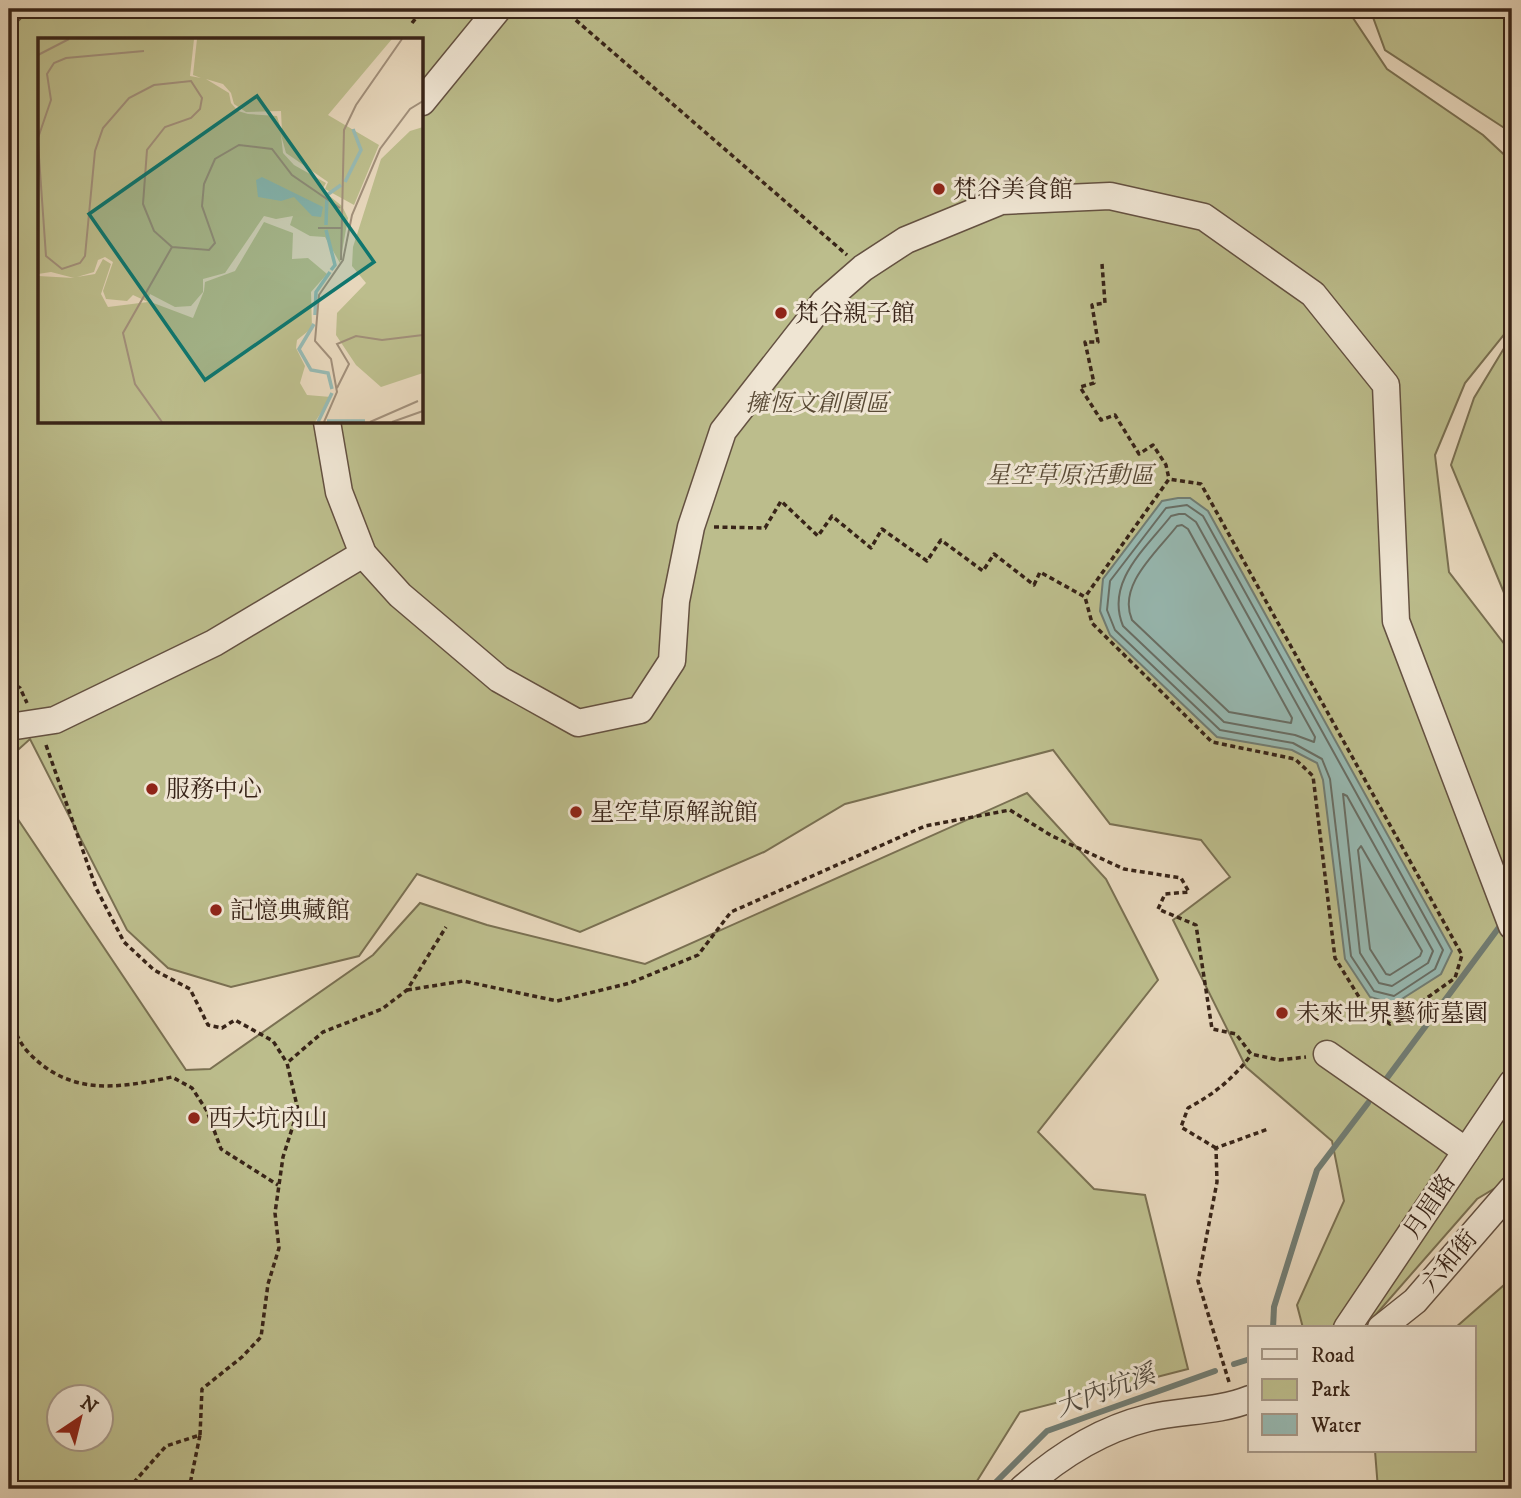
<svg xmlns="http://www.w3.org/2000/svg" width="1521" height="1498" viewBox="0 0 1521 1498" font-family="'IM FELL DW Pica','Noto Serif TC',serif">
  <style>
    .green { fill: #bcbd8c; stroke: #7a7052; stroke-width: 2; fill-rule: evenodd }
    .water { fill: #97b9b2; stroke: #717d74; stroke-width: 2 }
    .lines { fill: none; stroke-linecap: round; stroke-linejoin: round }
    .shore { stroke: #686e65; stroke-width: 2 }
    .stream { stroke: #717d74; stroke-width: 6 }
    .minor-casing { stroke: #645141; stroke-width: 29 }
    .path { stroke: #382418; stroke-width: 3.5; stroke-dasharray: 5 3.5; stroke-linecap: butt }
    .minor { stroke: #efe5d3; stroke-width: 26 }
    .poi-dot { fill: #8f2418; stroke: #efe5d3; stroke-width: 2.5 }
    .labels { text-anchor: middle; stroke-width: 6; stroke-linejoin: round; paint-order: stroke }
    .poi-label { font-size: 24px; fill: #382418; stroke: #efe5d3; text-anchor: start }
    .park-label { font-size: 24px; font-style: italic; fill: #594a35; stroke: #efe5d3 }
    .street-label { font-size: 24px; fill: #382418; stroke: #efe5d3 }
    .water-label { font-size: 26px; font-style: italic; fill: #50493e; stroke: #efe5d3 }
    .inset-river { fill: none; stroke: #97b9b2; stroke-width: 3.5 }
    .inset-road { fill: none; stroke: #a18f7a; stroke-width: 2 }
    .view { fill: #0f766e; fill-opacity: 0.15; stroke: #0f766e; stroke-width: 3.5 }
    .inset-edge { fill: none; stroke: #382418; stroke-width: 3.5 }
  </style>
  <rect width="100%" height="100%" fill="#e7d7bc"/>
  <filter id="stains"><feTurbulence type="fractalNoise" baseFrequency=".00286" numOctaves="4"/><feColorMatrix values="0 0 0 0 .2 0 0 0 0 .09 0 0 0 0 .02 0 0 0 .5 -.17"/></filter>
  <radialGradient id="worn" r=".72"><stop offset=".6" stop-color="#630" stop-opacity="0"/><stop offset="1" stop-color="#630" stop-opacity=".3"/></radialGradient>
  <!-- green -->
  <g class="green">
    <path d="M9,9H1347L1387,69L1483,135L1512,162L1511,326L1465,383L1435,455L1449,572L1512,654V1178L1477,1199L1372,1319L1359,1328H1303L1297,1305L1344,1201L1332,1141L1246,1067L1173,920L1230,877L1201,840L1110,824L1053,750L845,804L764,852L580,932L417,874L359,956L231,987L168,968L127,930L30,739L9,758ZM40,40H422V422H40Z"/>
    <path d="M1370,9H1512V133L1385,50Z"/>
    <path d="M1512,335V612L1451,465L1474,398Z"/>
    <path d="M1027,793L1106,879L1158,980L1038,1132L1094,1189L1145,1195L1188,1369L1020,1412L972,1489H9V806L186,1070L210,1069L373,955L420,903L487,925L645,964ZM60,1396H102V1438H60Z"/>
    <path d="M1512,1278V1489H1378L1375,1451H1474V1328H1455Z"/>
  </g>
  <!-- water -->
  <path class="water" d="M1178,498H1190L1208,511L1452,951L1441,974L1394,1004L1370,997L1345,959L1323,780L1317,763L1292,750L1217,737L1110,635L1100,611L1103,579L1162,501Z"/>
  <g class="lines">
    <!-- shore -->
    <g class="shore">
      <path d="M1187,505L1203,516L1443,950L1435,969L1394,996L1374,991L1351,956L1330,779L1322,759L1293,743L1220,730L1115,630L1107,610L1110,581L1166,508Z"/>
      <path d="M1179,514H1185L1196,522L1315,737L1314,742L1295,735L1224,722L1123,626C1105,582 1145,549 1171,516Z"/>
      <path d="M1182,525L1188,529L1292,718L1291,723L1229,712L1132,620C1117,585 1157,552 1177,526Z"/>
      <path d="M1343,794L1347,796L1433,951L1428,963L1392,986L1379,983L1360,953Z"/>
      <path d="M1361,846L1422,951L1420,956L1390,975L1386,974L1370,949L1358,850Z"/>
    </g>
    <!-- stream -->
    <g class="stream">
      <path d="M1387,1078L1503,922"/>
      <path d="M1273,1328L1274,1307L1317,1170L1368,1103"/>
      <path d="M1234,1364L1250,1359"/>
      <path d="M989,1489L1047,1431L1215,1371"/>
    </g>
    <defs>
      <g id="minor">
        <path d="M9,11L11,9"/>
        <path d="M422,102L498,9"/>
        <path d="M327,422L339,492L363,554L400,595L499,679L578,723L640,710L672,661L676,601L691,527L723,431L824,302L863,268L906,240L1001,201L1110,196L1204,217L1313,294L1386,385L1396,621L1512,926"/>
        <path d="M9,727L55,720L214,643L363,554"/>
        <path d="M1327,1054L1466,1151"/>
        <path d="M1347,1328L1512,1083"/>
        <path d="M1381,1328L1415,1301L1512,1189"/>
        <path d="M1022,1489C1059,1456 1099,1430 1148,1418C1182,1410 1218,1412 1250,1399"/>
      </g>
    </defs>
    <!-- minor casing -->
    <use href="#minor" class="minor-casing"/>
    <!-- path -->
    <g class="path">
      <path d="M563,9L847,255"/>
      <path d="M412,23L423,9"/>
      <path d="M1102,264L1105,303L1092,305L1098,342H1085L1094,383L1080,387L1101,420L1115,415L1139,454L1153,445L1166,465L1169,479"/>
      <path d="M714,527L765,528L781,501L818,536L832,516L871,548L882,529L927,561L941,540L983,571L994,554L1034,585L1040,572L1085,597L1092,623L1212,742L1295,759L1313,776L1335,958L1364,1005L1390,1024L1455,978L1462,955L1201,484L1169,479L1085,597"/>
      <path d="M9,681L20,688L27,703"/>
      <path d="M46,745L96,888L124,942L154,970L190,989L208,1025L222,1028L235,1020L273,1041L287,1063"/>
      <path d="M407,990L463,981L557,1001L630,983L698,955L731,912L925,826L1010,810L1052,836L1124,869L1181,878L1189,892L1165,894L1158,909L1196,925L1212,1029L1236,1034L1251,1054L1279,1060L1306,1057"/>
      <path d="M9,1019C15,1030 20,1044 28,1052C70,1097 119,1088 172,1077L192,1088L207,1111L221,1149L278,1185"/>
      <path d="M1216,1148L1181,1127L1188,1108C1214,1094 1233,1079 1251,1055"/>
      <path d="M1229,1382L1198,1281L1217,1182L1216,1148L1268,1129"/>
      <path d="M200,1435L202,1389L242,1357L261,1337L268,1284L279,1248L275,1213L283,1157L298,1110L287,1063L323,1032L382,1009L407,990L446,927"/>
      <path d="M128,1489L166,1446L200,1435L189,1489"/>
    </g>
    <!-- minor -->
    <use href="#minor" class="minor"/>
  </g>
  <!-- markers -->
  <g class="poi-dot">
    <circle cx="939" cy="189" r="7"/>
    <circle cx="781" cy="313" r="7"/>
    <circle cx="152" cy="789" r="7"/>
    <circle cx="576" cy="812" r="7"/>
    <circle cx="216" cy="910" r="7"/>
    <circle cx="1282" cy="1013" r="7"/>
    <circle cx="194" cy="1118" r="7"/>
  </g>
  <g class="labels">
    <!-- poi labels -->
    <g class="poi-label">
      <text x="953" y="197">梵谷美食館</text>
      <text x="795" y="321">梵谷親子館</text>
      <text x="166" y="797">服務中心</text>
      <text x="590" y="820">星空草原解說館</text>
      <text x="230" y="918">記憶典藏館</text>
      <text x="1296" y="1021">未來世界藝術墓園</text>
      <text x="208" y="1126">西大坑內山</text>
    </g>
    <!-- park labels -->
    <g class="park-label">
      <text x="817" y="411">擁恆文創園區</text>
      <text x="1070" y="483">星空草原活動區</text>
    </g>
    <!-- street labels -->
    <g class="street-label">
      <text transform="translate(1429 1206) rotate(-56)" y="8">月眉路</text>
      <text transform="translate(1449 1261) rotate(-50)" y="8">六和街</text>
    </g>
    <!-- water labels -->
    <g class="water-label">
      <text transform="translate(1105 1390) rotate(-20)" y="9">大內坑溪</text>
    </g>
  </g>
  <!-- overview -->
  <g transform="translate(38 38)">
    <rect width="385" height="385" fill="#e7d7bc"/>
    <path d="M0,1H156L152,38L163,40L155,37L159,1H354L290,77L341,107L316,167L287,151L290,144L248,115L243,97L245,115L256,127L288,145L284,152L304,168L310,180L302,225L287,199L272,198L252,187L255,178L238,181L226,178L187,235L165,241V254L153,268L137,269L112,256L110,263L155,280L166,253L167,244L197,233L226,184L255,195L254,221L270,220L289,236L273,254L274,290L259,302L258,310L267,328L262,345L269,357L293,359L277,384H0V238L36,240L13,234L0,236ZM168,41L185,46L193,55L196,66L208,74L243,73L244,95L239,78L210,76L200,73L193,65L191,55ZM67,219L75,224L65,253L68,261L89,263L95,257L110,264L70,269L63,256L73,226L65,221L57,236L39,239L56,234L60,222ZM385,89V335L343,349L318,327L298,297L299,275L328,245L314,228L315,209L343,121L372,93Z" fill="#bcbd8c" fill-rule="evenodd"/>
    <path d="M224,139L285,169L283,179L274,178L256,159L243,163L220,159L218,142Z" fill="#97b9b2"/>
    <path class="inset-river" d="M307,144L323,112L315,91M288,187L289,157L303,147M288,192L297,227L293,232M277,277L278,254L292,234M276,286L261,311L273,332L290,335L294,351M289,383H327M280,384L294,355"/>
    <path class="inset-road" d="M0,17L31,1M0,100L13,62L9,36L16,25L28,20L106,13M0,105L8,218L24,231L42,225L47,218L57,113L65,90L91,60L116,47L153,43L164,60L162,71L153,80L127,89L109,112L105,166L116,193L134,209L171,212L177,205L164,168L166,146L177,121L201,107L234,111L254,137L302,170M280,190H303M303,222L306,92L318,67L364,1M299,350L311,326L299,306L318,298L344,302L385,297M124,384L97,346L85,295L134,209M286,384L299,354L293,321L277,303L281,257L305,222L314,177L342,111L372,71L385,63M332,384L380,363M354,384L385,373"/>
    <path class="view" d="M219,58L336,224L167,342L51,176Z"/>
    <rect width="385" height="385" class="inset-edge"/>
  </g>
  <!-- margin -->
  <rect width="1521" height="1498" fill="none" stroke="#e7d7bc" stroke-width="35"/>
  <rect x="10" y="10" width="1500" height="1477" fill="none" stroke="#382418" stroke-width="3.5"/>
  <rect x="18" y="18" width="1486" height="1463" fill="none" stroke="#382418" stroke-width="2"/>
  <!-- legend -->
  <rect x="1248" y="1326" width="228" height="126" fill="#efe5d3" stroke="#a69888" stroke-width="2"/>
  <rect x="1262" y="1349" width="35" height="10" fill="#efe5d3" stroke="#a69888" stroke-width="2"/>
  <text x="1311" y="1362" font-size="21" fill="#382418">Road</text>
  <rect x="1262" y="1379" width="35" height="21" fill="#bcbd8c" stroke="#a69888" stroke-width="2"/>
  <text x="1311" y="1396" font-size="21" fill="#382418">Park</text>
  <rect x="1262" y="1414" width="35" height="21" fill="#97b9b2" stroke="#a69888" stroke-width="2"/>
  <text x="1311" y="1432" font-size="21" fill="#382418">Water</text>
  <!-- north arrow -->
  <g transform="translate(80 1418) rotate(35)"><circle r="33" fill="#efe5d3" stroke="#a69888" stroke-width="2"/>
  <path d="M0-5L12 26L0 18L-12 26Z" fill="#8f2418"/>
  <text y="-10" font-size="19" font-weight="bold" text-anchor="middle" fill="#382418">N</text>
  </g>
  <rect width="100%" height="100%" filter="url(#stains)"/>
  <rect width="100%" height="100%" fill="url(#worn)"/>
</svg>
